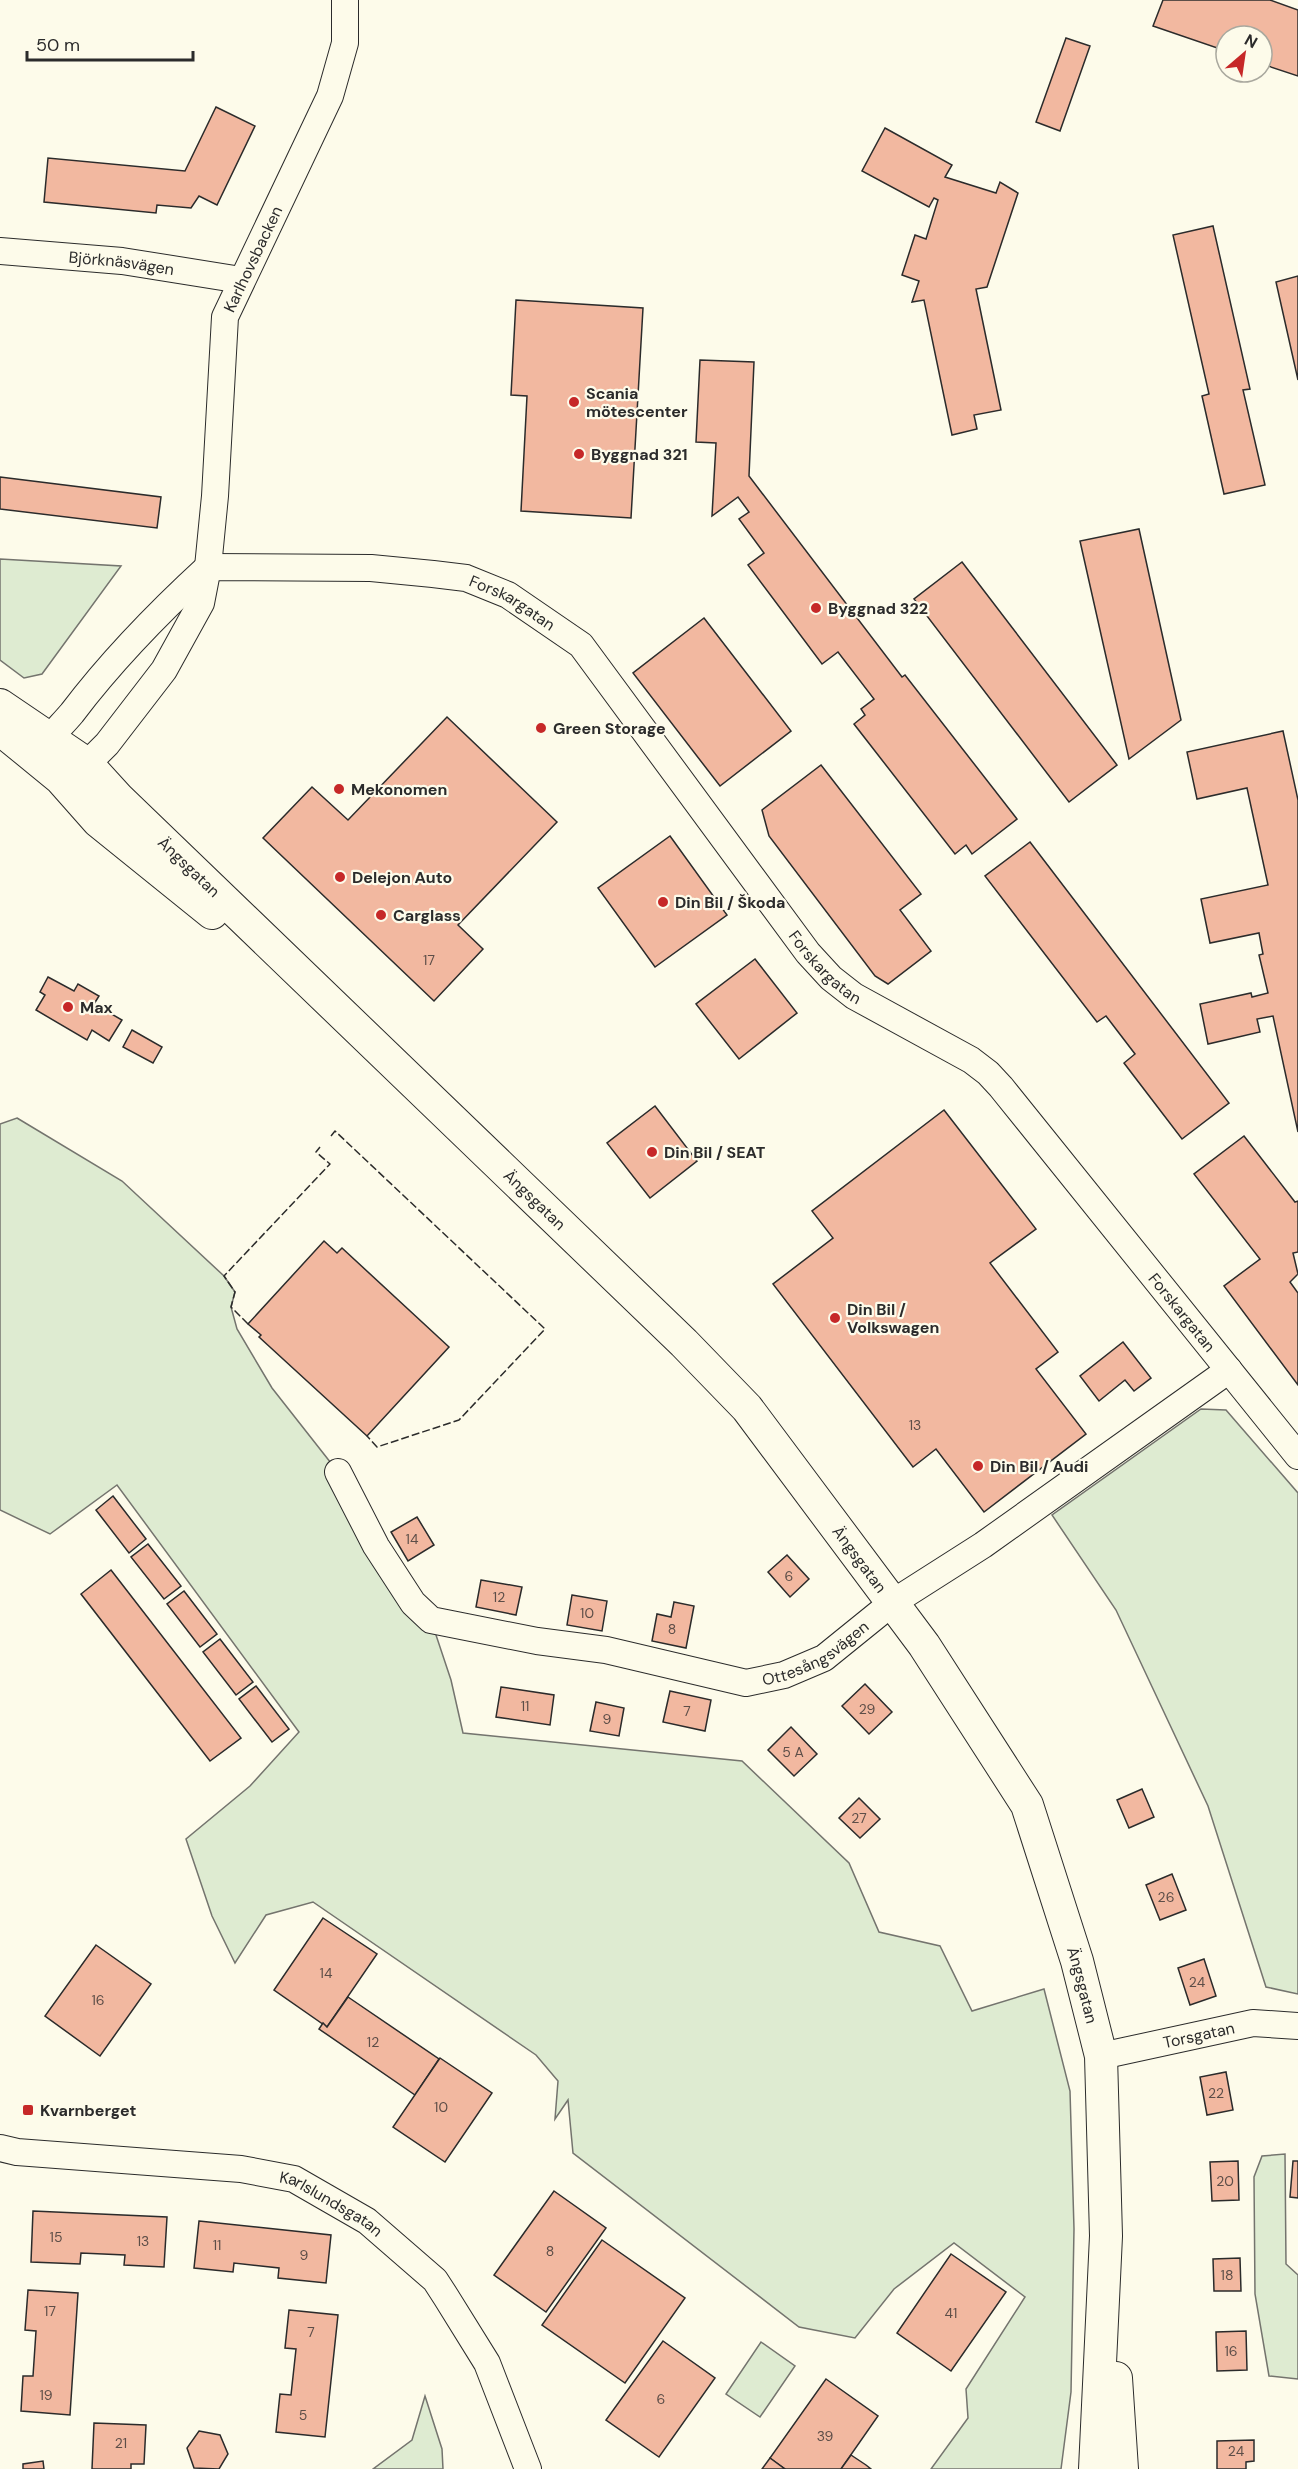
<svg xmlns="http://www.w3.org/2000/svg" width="1298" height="2469" viewBox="0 0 1298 2469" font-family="'DM Sans',sans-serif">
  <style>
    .green { fill: #deebd1; stroke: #74746e; stroke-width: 1.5 }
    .building { fill: #f2b8a0; stroke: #2b2b2b; stroke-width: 1.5 }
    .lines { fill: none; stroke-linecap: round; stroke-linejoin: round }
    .minor-casing { stroke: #2b2b2b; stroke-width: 28 }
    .major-casing { stroke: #2b2b2b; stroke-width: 34 }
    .minor { stroke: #fdfbea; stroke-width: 26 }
    .major { stroke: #fdfbea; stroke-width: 32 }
    .fence { stroke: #2b2b2b; stroke-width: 1.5; stroke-dasharray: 8 3; stroke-linecap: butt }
    .poi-dot { fill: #c62828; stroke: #fdfbea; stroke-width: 2 }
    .labels { text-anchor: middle; stroke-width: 4.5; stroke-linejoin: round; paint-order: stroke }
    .number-label { font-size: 14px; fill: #5d4e48 }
    .street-label { font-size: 16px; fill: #2b2b2b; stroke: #fdfbea }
    .poi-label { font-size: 16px; font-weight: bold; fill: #2b2b2b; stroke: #fdfbea; text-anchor: start }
  </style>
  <rect width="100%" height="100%" fill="#fdfbea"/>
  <!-- green -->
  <g class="green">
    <path d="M0,559L121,566L42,674L24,678L0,660Z"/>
    <path d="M17,1118L122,1181L224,1276L235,1292L231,1307L237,1329L272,1388L338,1472L431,1620L451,1680L463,1733L742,1761L849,1863L879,1932L940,1946L972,2011L1044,1989L1070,2091L1074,2229L1071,2392L1061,2469H931L968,2418L966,2389L1025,2297L954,2243L894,2289L855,2338L799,2327L573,2153L568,2100L555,2119L558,2081L536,2055L313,1902L266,1915L235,1963L212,1916L186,1839L250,1786L299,1732L117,1485L50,1534L0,1510V1124Z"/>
    <path d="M1201,1409L1226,1410L1298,1493V1994L1266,1987L1208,1806L1116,1610L1052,1515Z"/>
    <path d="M1285,2154L1286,2264L1298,2275V2379L1269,2376L1255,2294L1254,2177L1262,2156Z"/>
    <path d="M761,2342L795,2366L760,2417L726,2394Z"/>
    <path d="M425,2396L442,2449L443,2469H373L412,2440Z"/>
  </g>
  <!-- building -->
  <g class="building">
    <path d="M1163,0H1270L1298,10V76L1262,64V36H1226V51L1153,26Z"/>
    <path d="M1066,38L1090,46L1060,131L1036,122Z"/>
    <path d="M216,107L255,126L217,205L199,196L191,208L157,205L156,213L44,202L48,158L185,171Z"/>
    <path d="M885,128L952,165L945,177L996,193L1000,182L1018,193L987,287L976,289L1001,410L974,415L977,429L952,435L924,300L912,302L919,281L902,275L915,235L926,239L938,200L934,198L929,207L862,171Z"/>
    <path d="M1213,226L1250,389L1243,390L1265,485L1224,494L1202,396L1209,394L1173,235Z"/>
    <path d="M1298,276V380L1276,282Z"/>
    <path d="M516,300L643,308L631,518L521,511L527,396L511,395Z"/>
    <path d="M700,360L754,362L749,476L902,677L905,675L1017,819L972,854L966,845L955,854L854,724L865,715L861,709L874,699L838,652L822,664L748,565L764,553L739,519L749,512L738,497L712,516L716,443L696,442Z"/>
    <path d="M0,477L161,497L157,528L0,509Z"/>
    <path d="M1139,529L1181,720L1129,759L1080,541Z"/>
    <path d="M962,562L1117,765L1069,802L914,599Z"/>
    <path d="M704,618L791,731L720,786L633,673Z"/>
    <path d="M447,717L557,822L458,925L483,949L434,1001L263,838L312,787L348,820Z"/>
    <path d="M1283,731L1298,800V1132L1273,1016L1257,1019L1260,1032L1208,1044L1200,1004L1251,993L1252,997L1268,993L1259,955L1263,954L1259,933L1210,943L1201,899L1268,885L1247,788L1197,799L1187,752Z"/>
    <path d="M821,765L921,894L900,910L931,951L888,984L875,976L769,836L762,810Z"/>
    <path d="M670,836L727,915L655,967L598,888Z"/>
    <path d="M1030,842L1229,1103L1182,1139L1124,1063L1135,1054L1106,1016L1097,1022L985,876Z"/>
    <path d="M755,959L797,1013L739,1059L696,1004Z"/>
    <path d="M48,977L74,991L78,984L99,996L94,1004L122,1020L109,1041L92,1030L87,1040L36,1010L45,995L40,992Z"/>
    <path d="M132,1030L162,1047L153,1063L123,1047Z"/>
    <path d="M655,1106L697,1161L650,1198L607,1143Z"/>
    <path d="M944,1110L1036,1229L990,1263L1058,1352L1036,1369L1086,1434L984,1512L936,1449L913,1467L773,1284L833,1238L812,1211Z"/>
    <path d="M1244,1136L1295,1202L1298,1201V1252L1293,1253L1298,1274L1290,1282L1298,1293V1385L1224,1286L1260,1259L1194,1174Z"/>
    <path d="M324,1241L337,1253L342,1248L449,1347L367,1436L259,1337L261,1335L248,1324Z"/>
    <path d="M1123,1342L1151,1378L1134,1391L1125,1380L1099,1401L1080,1376Z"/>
    <path d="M113,1496L146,1539L129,1553L96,1510Z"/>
    <path d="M417,1517L434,1545L408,1561L391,1532Z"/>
    <path d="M148,1544L181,1586L164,1599L131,1557Z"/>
    <path d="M787,1555L809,1579L790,1597L768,1572Z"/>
    <path d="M111,1570L241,1738L210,1761L81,1594Z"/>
    <path d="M481,1580L522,1587L516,1615L476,1607Z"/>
    <path d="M184,1591L217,1634L200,1647L167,1604Z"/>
    <path d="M572,1595L607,1601L602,1631L567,1625Z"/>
    <path d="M674,1602L694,1606L686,1648L652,1641L657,1614L671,1617Z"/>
    <path d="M220,1639L253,1682L236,1695L203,1652Z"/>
    <path d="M865,1684L892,1712L869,1734L842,1706Z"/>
    <path d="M256,1686L289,1729L272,1742L239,1699Z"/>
    <path d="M501,1687L554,1695L550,1725L496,1717Z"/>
    <path d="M670,1691L711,1700L705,1731L663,1722Z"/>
    <path d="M596,1702L624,1708L619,1736L590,1731Z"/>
    <path d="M791,1727L817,1754L794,1776L768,1750Z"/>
    <path d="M1142,1789L1154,1817L1129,1828L1117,1800Z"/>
    <path d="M859,1798L880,1819L860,1838L839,1818Z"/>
    <path d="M1172,1874L1186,1910L1160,1920L1146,1885Z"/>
    <path d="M323,1918L377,1954L327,2027L274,1990Z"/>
    <path d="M96,1945L151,1984L100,2056L45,2016Z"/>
    <path d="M1204,1959L1216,1996L1190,2005L1178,1968Z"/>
    <path d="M348,1997L439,2059L415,2095L319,2029L323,2023L327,2027Z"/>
    <path d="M440,2058L492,2093L445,2162L393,2127Z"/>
    <path d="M1226,2072L1233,2110L1207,2115L1200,2077Z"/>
    <path d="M1238,2161L1239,2200L1212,2201L1210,2162Z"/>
    <path d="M1293,2161H1298V2198L1290,2197Z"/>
    <path d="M554,2191L606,2228L546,2312L494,2275Z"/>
    <path d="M33,2211L167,2217L164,2267L124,2265L125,2255L81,2253L80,2264L31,2262Z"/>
    <path d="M199,2221L331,2235L326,2283L278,2278L279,2268L234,2263L233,2272L194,2268Z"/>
    <path d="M602,2240L685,2298L625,2383L542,2325Z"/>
    <path d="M951,2254L1006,2292L951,2371L897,2333Z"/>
    <path d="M1240,2258L1241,2291H1214L1213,2259Z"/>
    <path d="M28,2290L78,2293L70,2415L21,2411L23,2376H33L36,2331L25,2330Z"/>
    <path d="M289,2310L338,2315L325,2437L276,2432L280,2394L291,2395L296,2349L285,2348Z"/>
    <path d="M1246,2331L1247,2370L1217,2371L1216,2332Z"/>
    <path d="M663,2341L715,2378L659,2457L606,2420Z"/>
    <path d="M826,2379L878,2416L841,2469H785L770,2458Z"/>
    <path d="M94,2423L146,2425L144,2464H131V2469H92Z"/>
    <path d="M199,2431L220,2435L228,2454L219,2469L194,2468L187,2448Z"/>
    <path d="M1254,2440V2461L1246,2462V2469H1217V2441Z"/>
    <path d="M851,2455L866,2465L871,2469H841Z"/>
    <path d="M770,2458L785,2469H762Z"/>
    <path d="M43,2461L44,2469H23V2464Z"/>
  </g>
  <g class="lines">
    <defs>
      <g id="minor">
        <path id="s1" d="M0,251L122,261L241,280"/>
        <path id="s2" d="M39,752C49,737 61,726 72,713C112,660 159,612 208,567L371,568L433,574L466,578L508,595L581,645L808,953L831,978L854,996L971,1060L988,1073L1001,1087L1298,1456"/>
        <path id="s3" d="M69,773L87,764L107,744L164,670L201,603L208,567L215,496L225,317L330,96L345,43V0"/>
        <path id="s4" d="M338,1472L376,1546L413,1603L431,1620L537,1641L606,1650L746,1683L784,1675L824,1658L892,1603L983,1545L1229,1370"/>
        <path id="s5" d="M1101,2056L1253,2023L1298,2026"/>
        <path id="s6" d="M0,2148L17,2152L241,2169L294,2179L367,2221L435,2280L446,2297L487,2363L528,2469"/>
      </g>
      <g id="major">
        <path id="s7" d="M0,705L87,764L118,798L684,1343L747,1408L924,1645L1027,1805L1077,1961L1101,2056L1106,2236L1095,2469"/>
        <path d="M0,729L60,778L98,821L212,913"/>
        <path d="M1116,2378L1122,2469"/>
      </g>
    </defs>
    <!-- minor casing -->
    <use href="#minor" class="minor-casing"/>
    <!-- major casing -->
    <use href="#major" class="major-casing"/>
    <!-- minor -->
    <use href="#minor" class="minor"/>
    <!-- major -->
    <use href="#major" class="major"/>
    <!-- fence -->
    <g class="fence">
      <path d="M331,1136L335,1131L545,1329L459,1420L377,1447L367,1436"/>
      <path d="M248,1324L231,1307L235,1292L224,1276L330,1164L316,1152L320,1147"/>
    </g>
  </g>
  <!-- markers -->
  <g class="poi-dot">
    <circle cx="574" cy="402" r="6"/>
    <circle cx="579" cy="454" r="6"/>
    <circle cx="816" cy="608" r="6"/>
    <circle cx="541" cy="728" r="6"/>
    <circle cx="339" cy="789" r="6"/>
    <circle cx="340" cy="877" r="6"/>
    <circle cx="663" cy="902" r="6"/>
    <circle cx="381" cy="915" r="6"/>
    <circle cx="68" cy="1007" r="6"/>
    <circle cx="652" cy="1152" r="6"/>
    <circle cx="835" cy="1318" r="6"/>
    <circle cx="978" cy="1466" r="6"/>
    <rect x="22" y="2104" width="12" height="12" rx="3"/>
  </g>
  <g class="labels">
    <!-- number labels -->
    <g class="number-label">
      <text x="429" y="965">17</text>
      <text x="915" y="1430">13</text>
      <text x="412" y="1544">14</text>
      <text x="789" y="1581">6</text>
      <text x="499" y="1602">12</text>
      <text x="587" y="1618">10</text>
      <text x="672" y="1634">8</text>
      <text x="525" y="1711">11</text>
      <text x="867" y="1714">29</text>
      <text x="687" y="1716">7</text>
      <text x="607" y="1724">9</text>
      <text x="793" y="1757">5 A</text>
      <text x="859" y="1823">27</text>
      <text x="1166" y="1902">26</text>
      <text x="326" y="1978">14</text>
      <text x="1197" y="1987">24</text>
      <text x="98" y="2005">16</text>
      <text x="373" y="2047">12</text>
      <text x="1216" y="2098">22</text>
      <text x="441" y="2112">10</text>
      <text x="1225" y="2186">20</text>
      <text x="56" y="2242">15</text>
      <text x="143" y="2246">13</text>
      <text x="217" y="2250">11</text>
      <text x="550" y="2256">8</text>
      <text x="304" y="2260">9</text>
      <text x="1227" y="2280">18</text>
      <text x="50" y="2316">17</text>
      <text x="951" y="2318">41</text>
      <text x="311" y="2337">7</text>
      <text x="1231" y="2356">16</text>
      <text x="46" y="2400">19</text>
      <text x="661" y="2404">6</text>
      <text x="303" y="2420">5</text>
      <text x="825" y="2441">39</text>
      <text x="121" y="2448">21</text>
      <text x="1236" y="2456">24</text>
    </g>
    <!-- street labels -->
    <g class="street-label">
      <text dy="6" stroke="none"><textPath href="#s3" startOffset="570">Karlhovsbacken</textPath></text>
      <text dy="6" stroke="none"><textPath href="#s1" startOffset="122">Björknäsvägen</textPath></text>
      <text dy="6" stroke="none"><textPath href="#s2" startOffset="562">Forskargatan</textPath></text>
      <text dy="6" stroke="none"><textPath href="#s7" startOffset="250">Ängsgatan</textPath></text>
      <text dy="6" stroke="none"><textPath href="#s2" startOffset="1048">Forskargatan</textPath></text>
      <text dy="6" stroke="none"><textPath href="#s7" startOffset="730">Ängsgatan</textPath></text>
      <text dy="6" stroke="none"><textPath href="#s2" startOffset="1552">Forskargatan</textPath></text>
      <text dy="6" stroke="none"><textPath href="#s7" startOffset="1216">Ängsgatan</textPath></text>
      <text dy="6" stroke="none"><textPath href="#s4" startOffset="574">Ottesångsvägen</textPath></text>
      <text dy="6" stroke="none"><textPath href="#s7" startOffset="1702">Ängsgatan</textPath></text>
      <text dy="6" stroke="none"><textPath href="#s5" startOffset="100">Torsgatan</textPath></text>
      <text dy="6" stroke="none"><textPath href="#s6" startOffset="340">Karlslundsgatan</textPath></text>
    </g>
    <!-- poi labels -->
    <g class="poi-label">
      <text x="586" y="399">Scania<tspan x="586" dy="18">mötescenter</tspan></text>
      <text x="591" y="460">Byggnad 321</text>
      <text x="828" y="614">Byggnad 322</text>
      <text x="553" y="734">Green Storage</text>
      <text x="351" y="795">Mekonomen</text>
      <text x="352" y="883">Delejon Auto</text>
      <text x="675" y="908">Din Bil / Škoda</text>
      <text x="393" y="921">Carglass</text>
      <text x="80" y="1013">Max</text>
      <text x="664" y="1158">Din Bil / SEAT</text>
      <text x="847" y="1315">Din Bil /<tspan x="847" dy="18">Volkswagen</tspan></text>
      <text x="990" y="1472">Din Bil / Audi</text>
      <text x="40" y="2116">Kvarnberget</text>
    </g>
  </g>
  <!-- north arrow -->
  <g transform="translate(1244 54) rotate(29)"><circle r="28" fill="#fdfbea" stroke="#a9a89e" stroke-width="1.5"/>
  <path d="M0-4.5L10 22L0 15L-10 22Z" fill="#c62828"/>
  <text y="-9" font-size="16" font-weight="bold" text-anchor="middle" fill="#2b2b2b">N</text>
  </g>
  <!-- scale -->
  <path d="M27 51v9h166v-9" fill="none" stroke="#2b2b2b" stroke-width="3"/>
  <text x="36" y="51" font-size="18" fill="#2b2b2b" stroke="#fdfbea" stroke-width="4.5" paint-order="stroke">50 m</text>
</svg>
